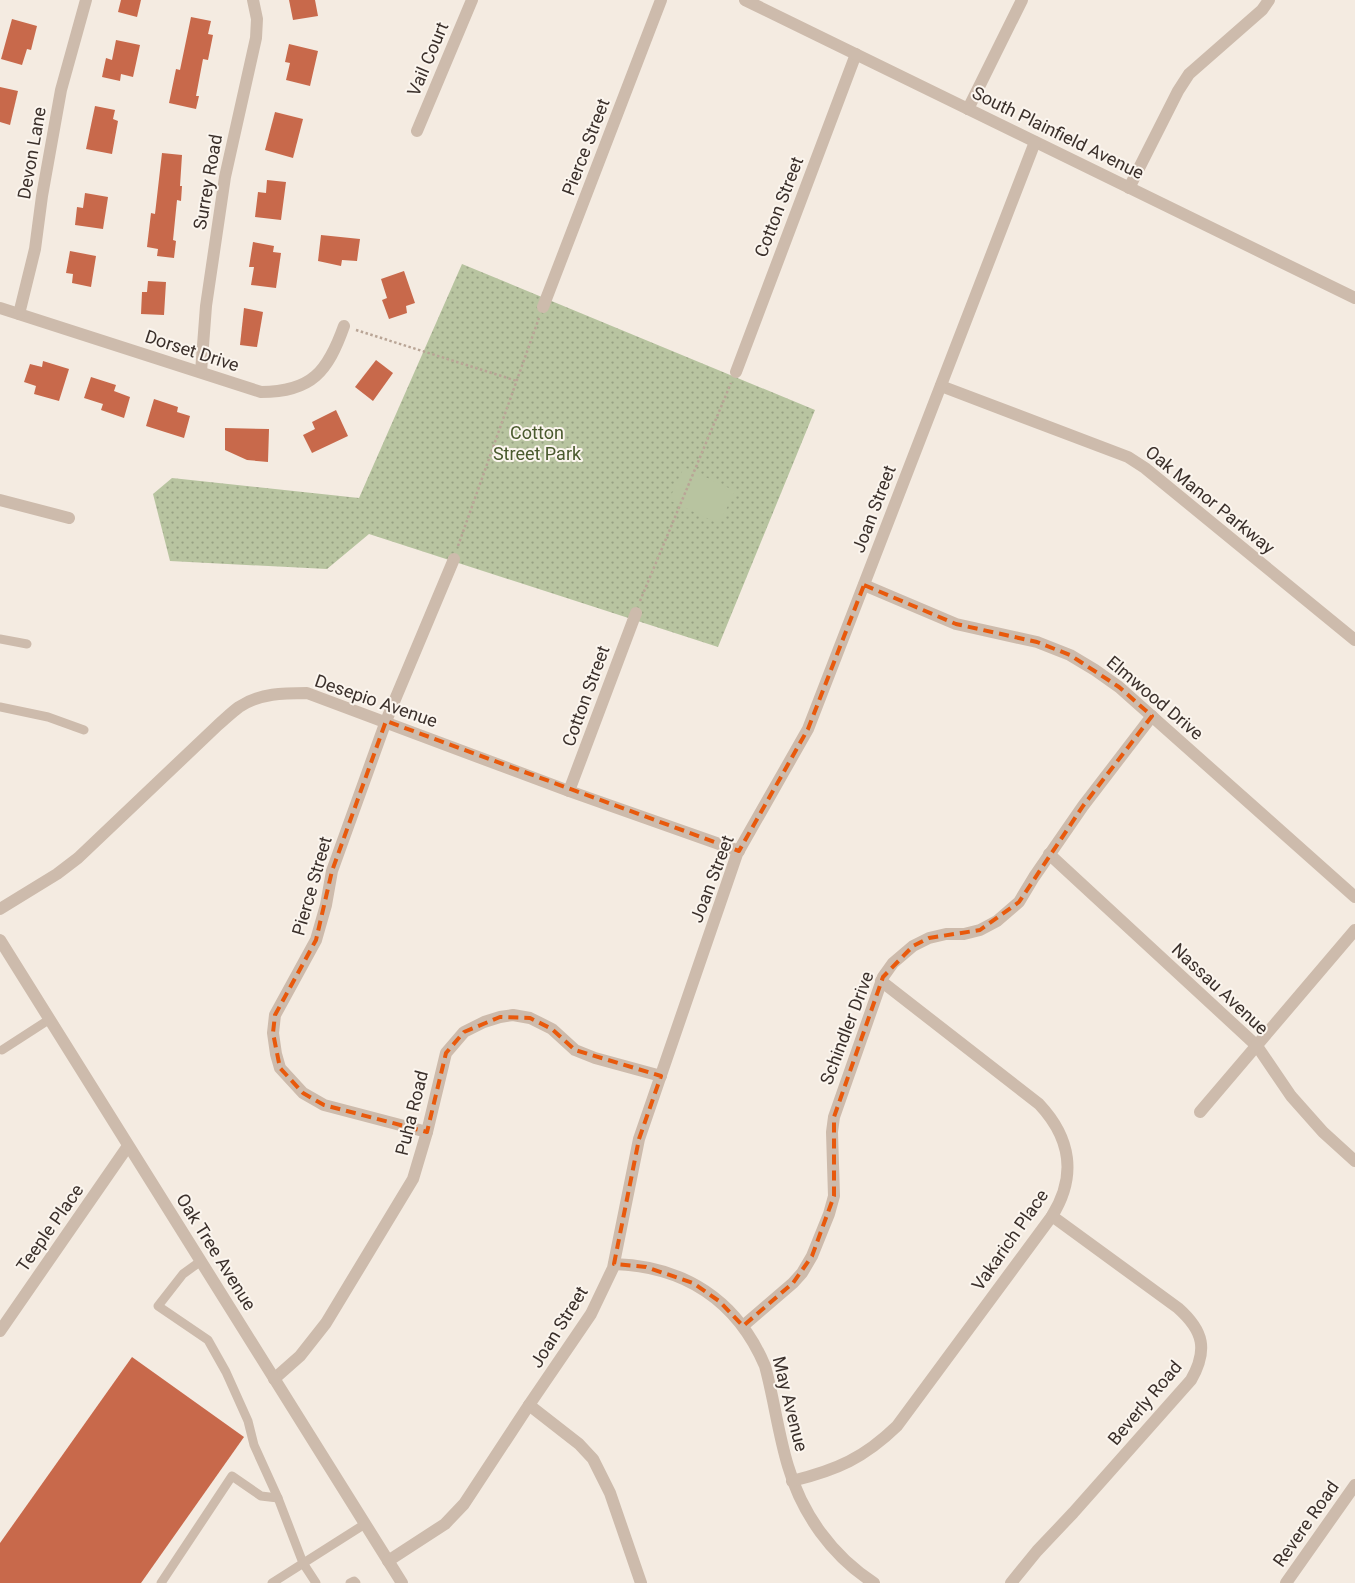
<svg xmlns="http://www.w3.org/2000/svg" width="1355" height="1583" viewBox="0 0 1355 1583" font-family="Roboto,sans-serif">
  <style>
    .park { fill: url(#park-dots) }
    .pitch { fill: #b8c4a0 }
    .building { fill: #c8694b }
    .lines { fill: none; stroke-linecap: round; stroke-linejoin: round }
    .path { stroke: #b9a596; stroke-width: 2.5; stroke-dasharray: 2.5 2.5; stroke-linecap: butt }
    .service { stroke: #cdbbac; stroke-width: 9 }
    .minor { stroke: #cdbbac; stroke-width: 12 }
    .tertiary { stroke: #cdbbac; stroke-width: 12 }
    .marked { fill: none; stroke: #e8590c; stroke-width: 4; stroke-dasharray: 10 6; stroke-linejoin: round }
    .labels { text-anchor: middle; stroke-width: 4; stroke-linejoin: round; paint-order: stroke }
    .street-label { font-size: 18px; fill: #3b302b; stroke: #fbf5ee }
    .park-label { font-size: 18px; fill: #4a5a2e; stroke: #fbf5ee }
  </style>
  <defs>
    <pattern id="park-dots" width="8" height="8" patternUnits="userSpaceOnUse" patternTransform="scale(1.25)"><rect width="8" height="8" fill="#b8c4a0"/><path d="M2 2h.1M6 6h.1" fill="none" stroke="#97a083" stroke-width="1.8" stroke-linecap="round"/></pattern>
  </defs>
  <rect width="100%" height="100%" fill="#f4ebe1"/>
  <!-- park -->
  <path class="park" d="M462,264L815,410L718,647L369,534L327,569L170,561L153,494L172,478L359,498Z"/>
  <!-- pitch -->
  <path class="pitch" d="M684,467L735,491L719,524L669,500Z"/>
  <!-- building -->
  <g class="building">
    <path d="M121,0H141L137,17L118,12Z"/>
    <path d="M289,0H315L318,16L293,20Z"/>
    <path d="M191,17L211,21L208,34L213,35L208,60L203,59L196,96H199L196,109L169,103L176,69L180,70Z"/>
    <path d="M12,19L37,26L31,50L27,49L22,65L1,59Z"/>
    <path d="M116,40L140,45L133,77L121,74L120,81L102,77L106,58L112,60Z"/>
    <path d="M289,44L318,51L310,86L286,80L290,63L285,62Z"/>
    <path d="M0,87L18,91L10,125L0,122Z"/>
    <path d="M95,106L115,110L113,119L118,121L112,154L86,149Z"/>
    <path d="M275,112L303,119L293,158L265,150Z"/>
    <path d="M162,153L182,155L180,186H182L181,201L177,200L173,240L176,241L174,258L157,256L158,249L147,247L151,213L155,214Z"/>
    <path d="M267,180L286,182L281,220L255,217L258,192L266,193Z"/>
    <path d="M85,193L108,197L103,229L75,225L77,207L83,208Z"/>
    <path d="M321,235L360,239L357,261L342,260L341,266L318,261Z"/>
    <path d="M253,242L274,246L273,252L281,253L276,288L251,285L254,267H249Z"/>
    <path d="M70,251L96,256L91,287L72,283L73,274L66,273Z"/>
    <path d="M404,271L415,303L406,306L407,313L389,319L382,300L387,298L381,279Z"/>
    <path d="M148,281L166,282L164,315L141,314L142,292H147Z"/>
    <path d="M244,308L263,312L257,347L240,345Z"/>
    <path d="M376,360L393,373L373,401L355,387Z"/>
    <path d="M43,361L69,369L59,401L34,394L36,386L24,382L30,364L42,367Z"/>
    <path d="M91,377L116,385L114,391L130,397L124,418L101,410L103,404L84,398Z"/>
    <path d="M154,399L178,407L177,412L190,416L184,438L146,426Z"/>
    <path d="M336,410L348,436L312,453L303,435L315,429L312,422Z"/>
    <path d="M225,428L269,429L268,462L247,460L225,450Z"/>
    <path d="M132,1357L244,1437L141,1583H0V1543Z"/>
  </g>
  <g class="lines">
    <!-- path -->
    <g class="path">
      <path d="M356,330L517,381"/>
      <path d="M458,546L539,318"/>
      <path d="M640,601L731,383"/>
    </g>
    <!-- service -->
    <g class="service">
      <path d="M0,639L27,644"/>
      <path d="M0,707L48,717L84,730"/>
      <path d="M2,1050L50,1019"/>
      <path d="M201,1261L183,1274L158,1306L208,1340L226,1372L248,1421L254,1445L278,1498L303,1563L316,1583"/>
      <path d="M161,1583L232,1476L261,1496L278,1498"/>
      <path d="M272,1583L365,1524"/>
      <path d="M350,1583L354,1581L356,1583"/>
    </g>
    <!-- minor -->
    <g class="minor">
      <path d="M968,109L1022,0"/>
      <path d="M417,131L472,0"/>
      <path d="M1129,188L1178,91L1189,74L1262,10L1269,0"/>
      <path d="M543,307L661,0"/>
      <path d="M0,308L261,392C312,392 328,371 344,326"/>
      <path d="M19,314L35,249L42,196L61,90L86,0"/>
      <path d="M201,372L206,306L225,177L256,38L257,19L253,0"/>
      <path d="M736,372L856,54"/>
      <path d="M941,386L1128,457L1145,468L1355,640"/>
      <path d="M0,500L69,518"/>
      <path d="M864,585L956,624L1037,642L1070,655L1095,670L1119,687L1355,897"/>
      <path d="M569,791L636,613"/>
      <path d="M1049,854L1257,1046L1291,1096L1323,1132L1355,1161"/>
      <path d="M0,909L57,874L78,858L218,725C225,719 232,712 239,707C260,693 284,693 307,693L569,791L739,851"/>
      <path d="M1200,1112L1355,930"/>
      <path d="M427,1132L324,1105L303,1093L280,1068L276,1054L273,1033L275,1015L316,940L326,905L332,871L386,721L454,559"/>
      <path d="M614,1264C684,1266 737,1300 765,1366C774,1399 778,1433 788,1466C802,1514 832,1556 874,1583"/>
      <path d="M743,1326L793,1283L802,1273L812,1256L829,1214L834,1196L832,1132L834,1117L883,977L893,963L913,946L929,938L946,934H964L980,930L997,921L1019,902L1034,877L1083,806L1152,716"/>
      <path d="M0,1331L128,1146"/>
      <path d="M274,1379L300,1356L326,1323L413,1179L427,1132L446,1053L464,1032L484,1022L500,1017L513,1015L530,1018L552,1029L575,1050L595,1058L661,1076"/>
      <path d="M529,1405L579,1444L593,1459L610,1493L641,1583"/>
      <path d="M792,1481C837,1470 864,1458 897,1426L1052,1216C1077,1176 1071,1138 1039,1104L881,981"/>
      <path d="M1011,1583L1037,1551L1073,1513L1191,1380C1208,1350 1204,1331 1178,1308L1052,1216"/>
      <path d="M1286,1583L1355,1485"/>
    </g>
    <!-- tertiary -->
    <g class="tertiary">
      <path d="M745,0L1355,298"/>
      <path d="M0,940L402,1583"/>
      <path d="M388,1561L445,1524L464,1504L529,1405L591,1314L613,1268L639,1139L737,854L808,729L1035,142"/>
    </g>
  </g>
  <!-- marked area -->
  <path class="marked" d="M864,585L956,624L1037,642L1070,655L1119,687L1152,716L1083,806L1019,902L980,930L929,938L913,946L883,977L834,1117V1196L812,1256L793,1283L743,1326L719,1301L693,1283L646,1267L614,1264L639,1139L661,1076L575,1050L552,1029L530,1018L500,1017L464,1032L446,1053L427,1132L324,1105L303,1093L280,1068L273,1033L275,1015L316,940L332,871L386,721L739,851L808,729Z"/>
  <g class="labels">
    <!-- street labels -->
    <g class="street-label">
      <text transform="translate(428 59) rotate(-67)" y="6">Vail Court</text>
      <text transform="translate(1058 133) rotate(26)" y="6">South Plainfield Avenue</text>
      <text transform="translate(586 147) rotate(-69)" y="6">Pierce Street</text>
      <text transform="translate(32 153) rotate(-80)" y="6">Devon Lane</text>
      <text transform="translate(208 182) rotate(-80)" y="6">Surrey Road</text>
      <text transform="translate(779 207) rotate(-69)" y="6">Cotton Street</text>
      <text transform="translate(192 351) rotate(18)" y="6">Dorset Drive</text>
      <text transform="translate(1210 500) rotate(39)" y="6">Oak Manor Parkway</text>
      <text transform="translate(874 509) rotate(-69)" y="6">Joan Street</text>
      <text transform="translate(586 696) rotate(-70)" y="6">Cotton Street</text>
      <text transform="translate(1155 698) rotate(40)" y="6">Elmwood Drive</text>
      <text transform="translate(376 701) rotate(19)" y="6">Desepio Avenue</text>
      <text transform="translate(712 879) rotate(-69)" y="6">Joan Street</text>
      <text transform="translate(312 886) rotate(-74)" y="6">Pierce Street</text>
      <text transform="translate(1220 989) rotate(43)" y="6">Nassau Avenue</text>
      <text transform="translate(847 1028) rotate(-69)" y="6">Schindler Drive</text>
      <text transform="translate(412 1113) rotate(-76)" y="6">Puha Road</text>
      <text transform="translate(50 1228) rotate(-55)" y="6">Teeple Place</text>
      <text transform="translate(1010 1240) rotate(-55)" y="6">Vakarich Place</text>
      <text transform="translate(216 1252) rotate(58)" y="6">Oak Tree Avenue</text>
      <text transform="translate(559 1327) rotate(-58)" y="6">Joan Street</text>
      <text transform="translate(1145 1403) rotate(-50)" y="6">Beverly Road</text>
      <text transform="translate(790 1404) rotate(76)" y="6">May Avenue</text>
      <text transform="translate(1306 1524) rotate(-55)" y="6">Revere Road</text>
    </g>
    <!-- park labels -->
    <g class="park-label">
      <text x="537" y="439">Cotton<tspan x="537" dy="21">Street Park</tspan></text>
    </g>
  </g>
</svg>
